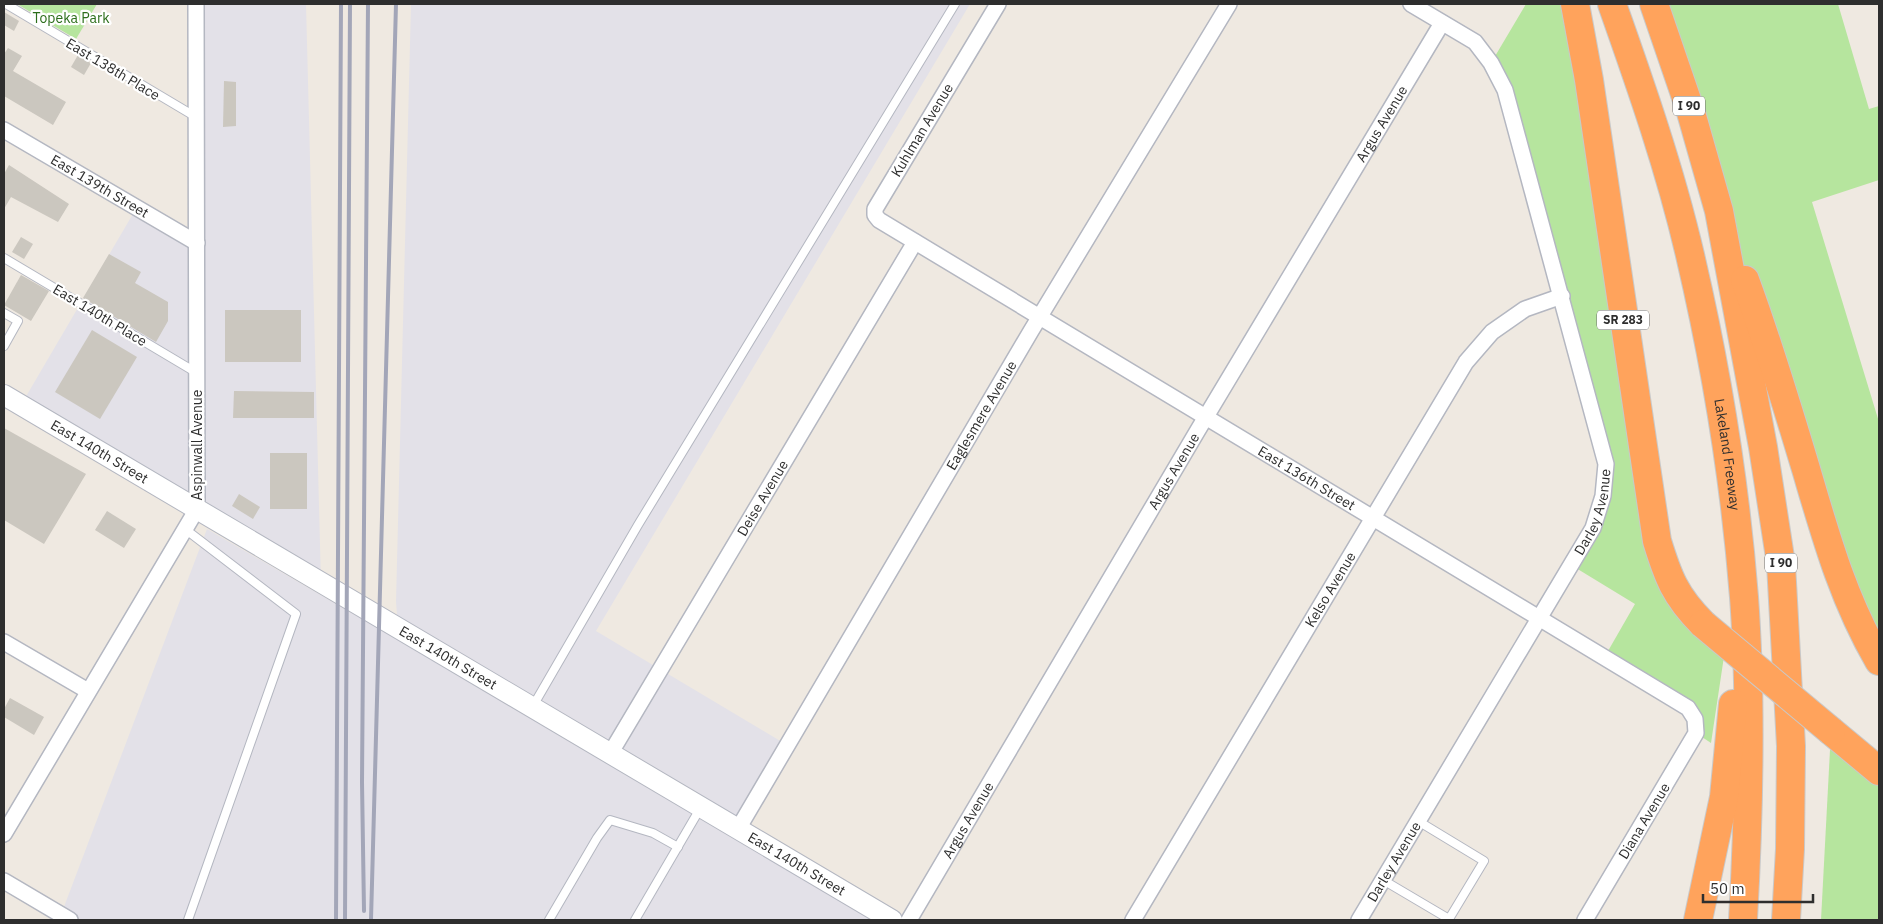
<svg xmlns="http://www.w3.org/2000/svg" width="1883" height="924" viewBox="0 0 1883 924" font-family="'IBM Plex Sans',sans-serif">
  <style>
    .industrial { fill: #e3e1e8 }
    .green { fill: #b6e59e }
    .building { fill: #cbc7bf }
    .lines { fill: none; stroke-linecap: round; stroke-linejoin: round }
    .service-casing { stroke: #b4b7c1; stroke-width: 10 }
    .minor-casing { stroke: #b4b7c1; stroke-width: 18 }
    .tertiary-casing { stroke: #b4b7c1; stroke-width: 22 }
    .motorway-casing { stroke: #c9c9c9; stroke-width: 30 }
    .service { stroke: #fff; stroke-width: 8 }
    .minor { stroke: #fff; stroke-width: 15 }
    .tertiary { stroke: #fff; stroke-width: 20 }
    .motorway { stroke: #ffa35c; stroke-width: 28 }
    .rail { stroke: #a3a6b8; stroke-width: 4 }
    .motorway-bridge-casing { stroke: #c9c9c9; stroke-width: 30; stroke-linecap: butt }
    .motorway-bridge { stroke: #ffa35c; stroke-width: 28 }
    .labels { text-anchor: middle; stroke-width: 4.5; stroke-linejoin: round; paint-order: stroke }
    .shield { fill: #fff; stroke: #6d6d6d; stroke-width: 1 }
    .shield-label { font-size: 12px; font-weight: bold; fill: #2e2e2e }
    .park-label { font-size: 14px; fill: #2c6e1b; stroke: #fff }
    .street-label { font-size: 14px; fill: #2e2e2e; stroke: #fff }
  </style>
  <rect width="100%" height="100%" fill="#efe9e1"/>
  <!-- industrial -->
  <g class="industrial">
    <path d="M196,4H306L321,583L21,405L137,207L197,242Z"/>
    <path d="M411,4H970L596,631L787,745L738,829L398,627L396,602Z"/>
    <path d="M207,529L880,920H59Z"/>
  </g>
  <!-- green -->
  <g class="green">
    <path d="M17,4H97L76,39Z"/>
    <path d="M1526,4H1575L1657,541L1726,643L1711,743L1696,733L1695,719L1604,658L1635,604L1571,565L1593,528L1606,464L1491,63Z"/>
    <path d="M1654,4H1838L1869,109L1879,106V180L1812,202L1879,422V661L1863,634Z"/>
    <path d="M1831,731L1879,771V920H1821Z"/>
  </g>
  <!-- building -->
  <g class="building">
    <path d="M4,12L19,21L14,31L4,25Z"/>
    <path d="M8,48L22,56L13,71L66,102L53,125L4,96V54Z"/>
    <path d="M78,55L91,63L84,75L71,67Z"/>
    <path d="M224,81L236,82V126L223,127Z"/>
    <path d="M9,165L69,204L58,222L11,197L4,209V174Z"/>
    <path d="M21,237L33,244L24,259L12,252Z"/>
    <path d="M109,254L141,272L135,283L168,302V321L156,342L83,298Z"/>
    <path d="M21,275L49,291L31,321L4,305Z"/>
    <rect x="225" y="310" width="76" height="52"/>
    <path d="M92,330L137,357L100,419L55,392Z"/>
    <path d="M234,391L314,392V418H233Z"/>
    <path d="M4,428L86,474L44,544L4,520Z"/>
    <rect x="270" y="453" width="37" height="56"/>
    <path d="M239,494L260,507L253,519L232,506Z"/>
    <path d="M107,511L136,529L124,548L95,530Z"/>
    <path d="M10,698L44,717L34,735L4,717V709Z"/>
  </g>
  <g class="lines">
    <defs>
      <g id="service">
        <path d="M6,4L196,117"/>
        <path d="M4,258L197,373"/>
        <path d="M4,313L18,321L4,346"/>
        <path d="M185,529L296,614L188,920"/>
        <path d="M533,706L638,525L955,4"/>
        <path d="M1383,880L1449,919L1484,861L1418,821"/>
        <path d="M549,920L597,838L610,820L653,833L678,847"/>
        <path d="M635,920L701,807"/>
      </g>
      <g id="minor">
        <path id="s1" d="M998,4L875,209V215L879,220L1688,708L1695,719L1696,733L1585,920"/>
        <path id="s2" d="M4,130L197,243"/>
        <path d="M4,642L88,691"/>
        <path id="s3" d="M610,754L915,242"/>
        <path id="s4" d="M738,829L1031,331L1229,4"/>
        <path d="M4,834L197,509L196,4"/>
        <path d="M4,881L70,920"/>
        <path id="s5" d="M909,920L1198,430L1442,23"/>
        <path id="s6" d="M1133,920L1466,362L1492,332L1525,309L1562,296"/>
        <path id="s7" d="M1359,920L1593,528L1603,496L1606,464L1505,90L1491,63L1475,42L1411,4"/>
      </g>
      <g id="tertiary">
        <path id="s8" d="M4,395L892,920"/>
      </g>
      <g id="motorway">
        <path d="M1575,4L1589,80L1657,541C1668,577 1675,596 1703,624"/>
        <path id="s9" d="M1612,4C1641,86 1670,169 1690,255C1716,366 1735,482 1744,597C1752,705 1749,813 1743,920"/>
        <path d="M1654,4L1690,109L1719,211L1763,447L1781,564L1791,746L1790,849L1786,920"/>
        <path d="M1745,280C1768,342 1787,406 1806,469C1826,537 1843,599 1879,661"/>
        <path d="M1831,731L1879,771"/>
        <path d="M1698,920L1724,797L1733,704"/>
      </g>
    </defs>
    <!-- service casing -->
    <use href="#service" class="service-casing"/>
    <!-- minor casing -->
    <use href="#minor" class="minor-casing"/>
    <!-- tertiary casing -->
    <use href="#tertiary" class="tertiary-casing"/>
    <!-- motorway casing -->
    <use href="#motorway" class="motorway-casing"/>
    <!-- service -->
    <use href="#service" class="service"/>
    <!-- minor -->
    <use href="#minor" class="minor"/>
    <!-- tertiary -->
    <use href="#tertiary" class="tertiary"/>
    <!-- motorway -->
    <use href="#motorway" class="motorway"/>
    <!-- rail -->
    <g class="rail">
      <path d="M364,911L362,782L368,4"/>
      <path d="M336,920L341,4"/>
      <path d="M345,920L350,4"/>
      <path d="M371,920L396,4"/>
    </g>
    <defs>
      <path id="motorway-bridge" d="M1703,624L1831,731"/>
    </defs>
    <!-- motorway-bridge casing -->
    <use href="#motorway-bridge" class="motorway-bridge-casing"/>
    <!-- motorway-bridge -->
    <use href="#motorway-bridge" class="motorway-bridge"/>
  </g>
  <g class="labels">
    <!-- shield labels -->
    <g class="shield">
      <rect x="1673" y="96.5" width="32" height="19" rx="4"/>
      <rect x="1597" y="310.5" width="52" height="19" rx="4"/>
      <rect x="1765" y="553.5" width="32" height="19" rx="4"/>
    </g>
    <g class="shield-label">
      <text x="1689" y="110">I 90</text>
      <text x="1623" y="324">SR 283</text>
      <text x="1781" y="567">I 90</text>
    </g>
    <!-- park labels -->
    <g class="park-label">
      <text x="71" y="23">Topeka Park</text>
    </g>
    <!-- street labels -->
    <g class="street-label">
      <text transform="translate(113 69) rotate(31)" y="5">East 138th Place</text>
      <text dy="5" stroke="none"><textPath href="#s5" startOffset="926">Argus Avenue</textPath></text>
      <text transform="translate(922 130) rotate(-59)" y="5">Kuhlman Avenue</text>
      <text dy="5" stroke="none"><textPath href="#s2" startOffset="111">East 139th Street</textPath></text>
      <text transform="translate(100 315) rotate(31)" y="5">East 140th Place</text>
      <text dy="5" stroke="none"><textPath href="#s4" startOffset="480">Eaglesmere Avenue</textPath></text>
      <text transform="translate(197 445) rotate(-90)" y="5">Aspinwall Avenue</text>
      <text dy="5" stroke="none"><textPath href="#s8" startOffset="111">East 140th Street</textPath></text>
      <text dy="5" stroke="none"><textPath href="#s9" startOffset="466">Lakeland Freeway</textPath></text>
      <text dy="5" stroke="none"><textPath href="#s5" startOffset="521">Argus Avenue</textPath></text>
      <text dy="5" stroke="none"><textPath href="#s1" startOffset="751">East 136th Street</textPath></text>
      <text dy="5" stroke="none"><textPath href="#s3" startOffset="298">Deise Avenue</textPath></text>
      <text dy="5" stroke="none"><textPath href="#s7" startOffset="472">Darley Avenue</textPath></text>
      <text dy="5" stroke="none"><textPath href="#s6" startOffset="385">Kelso Avenue</textPath></text>
      <text dy="5" stroke="none"><textPath href="#s8" startOffset="516">East 140th Street</textPath></text>
      <text dy="5" stroke="none"><textPath href="#s5" startOffset="116">Argus Avenue</textPath></text>
      <text transform="translate(1644 821) rotate(-59)" y="5">Diana Avenue</text>
      <text dy="5" stroke="none"><textPath href="#s7" startOffset="68">Darley Avenue</textPath></text>
      <text dy="5" stroke="none"><textPath href="#s8" startOffset="921">East 140th Street</textPath></text>
    </g>
  </g>
  <!-- border -->
  <rect width="1883" height="924" fill="none" stroke="#2e2e2e" stroke-width="10"/>
  <!-- scale -->
  <path d="M1703 894v8h110v-8" fill="none" stroke="#2e2e2e" stroke-width="2.5"/>
  <text x="1710" y="894" font-size="15" fill="#2e2e2e" stroke="#ffffff" stroke-width="4" paint-order="stroke">50 m</text>
</svg>
